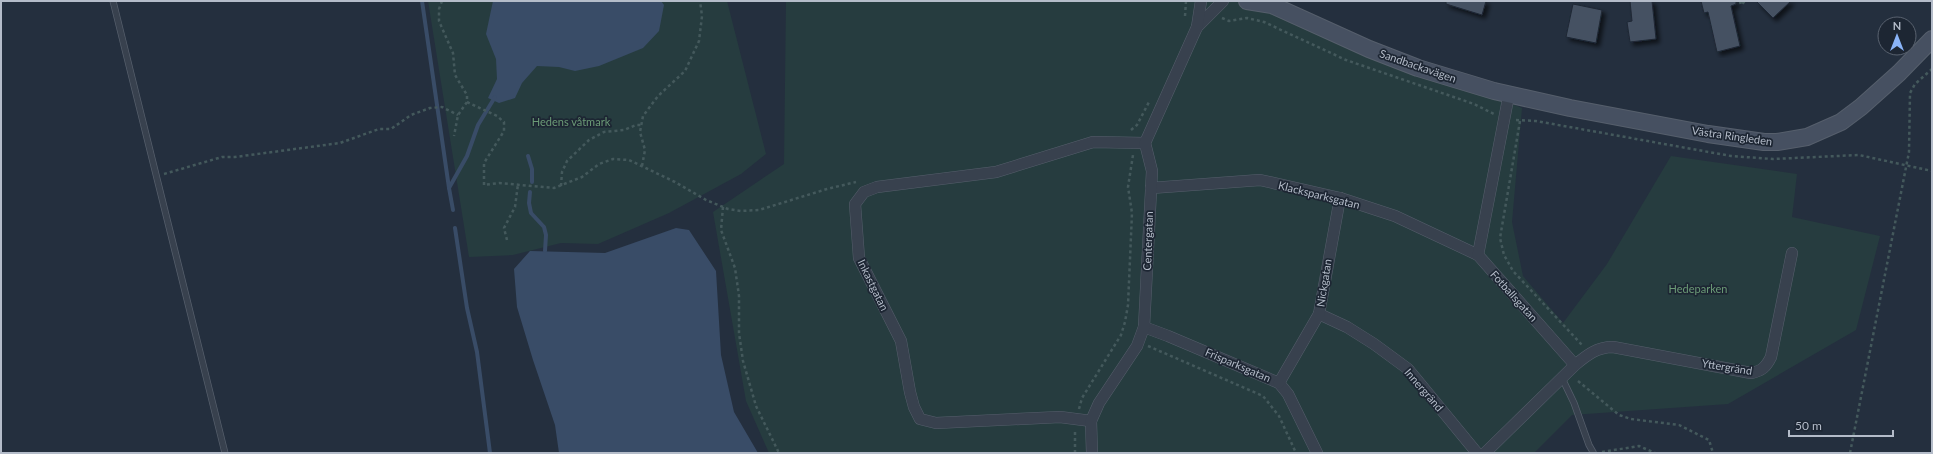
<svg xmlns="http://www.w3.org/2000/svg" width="1933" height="454" viewBox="0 0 1933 454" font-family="Lato,sans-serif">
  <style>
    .green { fill: #263c3f }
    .water { fill: #394c67 }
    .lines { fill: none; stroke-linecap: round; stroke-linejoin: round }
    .stream { stroke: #394c67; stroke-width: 4 }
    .building { fill: #455162; stroke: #1f2835; filter: url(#shadow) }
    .lane-casing { stroke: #565f6c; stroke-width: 7 }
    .street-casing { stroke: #565f6c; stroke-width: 12 }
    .secondary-casing { stroke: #565f6c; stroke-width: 18 }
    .path { stroke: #44595c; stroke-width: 2.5; stroke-dasharray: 3 3; stroke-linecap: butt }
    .lane { stroke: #38414e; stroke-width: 5.5 }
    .street { stroke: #38414e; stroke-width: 11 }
    .secondary { stroke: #465061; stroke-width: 16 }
    .labels { text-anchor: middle; stroke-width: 3.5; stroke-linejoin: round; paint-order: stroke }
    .street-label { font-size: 11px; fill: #b4bcc9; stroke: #1d2633 }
    .park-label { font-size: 11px; fill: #6b9a76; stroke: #1d2633 }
  </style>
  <defs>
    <filter id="shadow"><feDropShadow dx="3.5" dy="3.5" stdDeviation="2" flood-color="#0009"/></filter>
  </defs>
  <rect width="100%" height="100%" fill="#242f3e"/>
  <!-- green -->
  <g class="green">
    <path d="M428,1H727L766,154L741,174L669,213L598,244L561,243L513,255L469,257Z"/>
    <path d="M786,1H1255L1522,108L1512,222L1523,276L1563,323L1607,264L1671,156L1797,174L1792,217L1880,236L1856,330L1728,404L1572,415L1534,453H769L746,401L713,212L784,164Z"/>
  </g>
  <!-- water -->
  <g class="water">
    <path d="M493,1H661L664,5L659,31L643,48L599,66L575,71L559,67L537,66L522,83L515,98L499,103L488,98L497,79L496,59L486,34Z"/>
    <path d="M676,228L689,230L716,271L721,355L734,412L758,453H559L555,425L533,360L517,307L514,269L530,251L605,253Z"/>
  </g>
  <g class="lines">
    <!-- stream -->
    <g class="stream">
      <path d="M422,1L449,188"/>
      <path d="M528,156L532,169V182"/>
      <path d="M530,192L529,203L531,213L544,227L546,235L545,251"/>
      <path d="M453,210L449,188L467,156L478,125L495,97"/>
      <path d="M455,228L467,308L477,352L490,453"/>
    </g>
  </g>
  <!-- building -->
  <g class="building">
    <path d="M1446,1H1486L1482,15L1446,4Z"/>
    <path d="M1630,1H1652L1656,39L1630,42L1627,22L1632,21Z"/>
    <path d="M1701,1H1736V4L1731,6L1740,46L1717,52L1708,12L1704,13Z"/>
    <path d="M1756,1H1791L1773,18Z"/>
    <path d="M1573,4L1602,10L1596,43L1566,37Z"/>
  </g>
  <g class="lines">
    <defs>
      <g id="lane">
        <path d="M113,1L225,453"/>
        <path d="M1562,378L1574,403L1589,445L1593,452"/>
      </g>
      <g id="street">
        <path d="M1197,27L1223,1"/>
        <path d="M1151,188L1260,180L1340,198L1395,216L1478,255"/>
        <path d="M1319,314L1347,327L1374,344L1408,369L1477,453"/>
        <path d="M1144,327L1168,336L1279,383L1288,394L1317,453"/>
        <path d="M1575,365C1587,355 1597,347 1613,347L1751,373C1762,371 1766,367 1771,357L1792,253"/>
        <path d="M1279,383L1319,314L1340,198"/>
        <path d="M1091,421L1060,417L936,423L920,419L914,407L910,392L901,341L859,258L855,204L864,192L877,187L996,172L1093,142L1145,143"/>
        <path d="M1092,453L1091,421L1099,403L1137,346L1144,327L1152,171L1145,143L1197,27L1201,1"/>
        <path d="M1485,453L1575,365L1478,255L1509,94"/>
      </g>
      <path id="secondary" d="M1247,1L1272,5L1369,49L1418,68L1494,91L1570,108L1708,134L1764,142H1777L1807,137L1841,122L1861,107L1899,73L1932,39"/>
    </defs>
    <!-- lane casing -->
    <use href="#lane" class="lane-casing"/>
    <!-- street casing -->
    <use href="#street" class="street-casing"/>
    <!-- secondary casing -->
    <use href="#secondary" class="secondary-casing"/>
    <!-- path -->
    <g class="path">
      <path d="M442,1L439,9V21L453,53L455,75L467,95V102L458,115L454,136"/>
      <path d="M1740,1L1741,5L1745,1"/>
      <path d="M1185,16L1186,1"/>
      <path d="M1222,18L1229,21L1247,18L1264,22L1346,60L1474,104L1494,114"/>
      <path d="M467,102L497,116L504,122V131L484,163V185L499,183L554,188L582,177L599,164L613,159L629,160L675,182L706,200L728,209L741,211L759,210L827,189L856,182"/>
      <path d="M1516,120L1536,121L1731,156L1773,159L1859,155L1932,171"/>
      <path d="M1520,121L1500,238L1504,255L1513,271L1582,345"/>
      <path d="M1131,130L1137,125L1149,102"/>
      <path d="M642,166L645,150L640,132L643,116L658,96L685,71L699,41L702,16L700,1"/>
      <path d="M164,174L222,157H235L340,143L379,129H391L411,115L430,108L442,107L458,115"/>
      <path d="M561,186L562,172L567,161L589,140L604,132L624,130L636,125H641"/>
      <path d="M723,207L721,230L735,268L739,296V333L743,361L756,406L779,453"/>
      <path d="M507,240L504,228L515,207L518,184"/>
      <path d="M1148,346L1263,396L1279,416L1296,453"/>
      <path d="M1578,381L1619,415L1631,419L1679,425L1709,440L1713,453"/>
      <path d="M1079,409L1082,398L1121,335L1125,322L1128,305L1132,213L1128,187L1133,155"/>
      <path d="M1602,452L1639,446L1655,453"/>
      <path d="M1075,453V429"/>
      <path d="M1850,453L1909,152L1910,93L1915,84L1932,69"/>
    </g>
    <!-- lane -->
    <use href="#lane" class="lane"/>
    <!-- street -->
    <use href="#street" class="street"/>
    <!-- secondary -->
    <use href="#secondary" class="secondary"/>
  </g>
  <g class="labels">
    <!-- street labels -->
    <g class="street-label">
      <text transform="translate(1418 66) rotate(19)" y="4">Sandbackavägen</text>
      <text transform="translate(1732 136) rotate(8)" y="4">Västra Ringleden</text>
      <text transform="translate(1319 195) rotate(14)" y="4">Klacksparksgatan</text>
      <text transform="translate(1148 241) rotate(-88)" y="4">Centergatan</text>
      <text transform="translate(1324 283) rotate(-81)" y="4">Nickgatan</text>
      <text transform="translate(873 285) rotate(64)" y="4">Inkastgatan</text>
      <text transform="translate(1514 296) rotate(48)" y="4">Fotballsgatan</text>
      <text transform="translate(1238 365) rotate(23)" y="4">Frisparksgatan</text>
      <text transform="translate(1727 367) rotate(9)" y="4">Yttergränd</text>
      <text transform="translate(1424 390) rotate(49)" y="4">Innergränd</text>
    </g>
    <!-- park labels -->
    <g class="park-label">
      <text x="571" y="126">Hedens våtmark</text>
      <text x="1698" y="293">Hedeparken</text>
    </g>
  </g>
  <!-- border -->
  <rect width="1933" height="454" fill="none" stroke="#b4bcc9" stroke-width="4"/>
  <!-- north arrow -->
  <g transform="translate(1897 36)"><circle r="19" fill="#1d2633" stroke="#59626f"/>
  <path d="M0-3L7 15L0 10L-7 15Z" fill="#8ab4f8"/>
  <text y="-6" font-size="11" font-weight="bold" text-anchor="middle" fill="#b4bcc9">N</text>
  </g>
  <!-- scale -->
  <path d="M1789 430v6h104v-6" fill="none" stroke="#b4bcc9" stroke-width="2"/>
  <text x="1795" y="430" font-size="12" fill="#b4bcc9" stroke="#1d2633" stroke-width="3" paint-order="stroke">50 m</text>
</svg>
